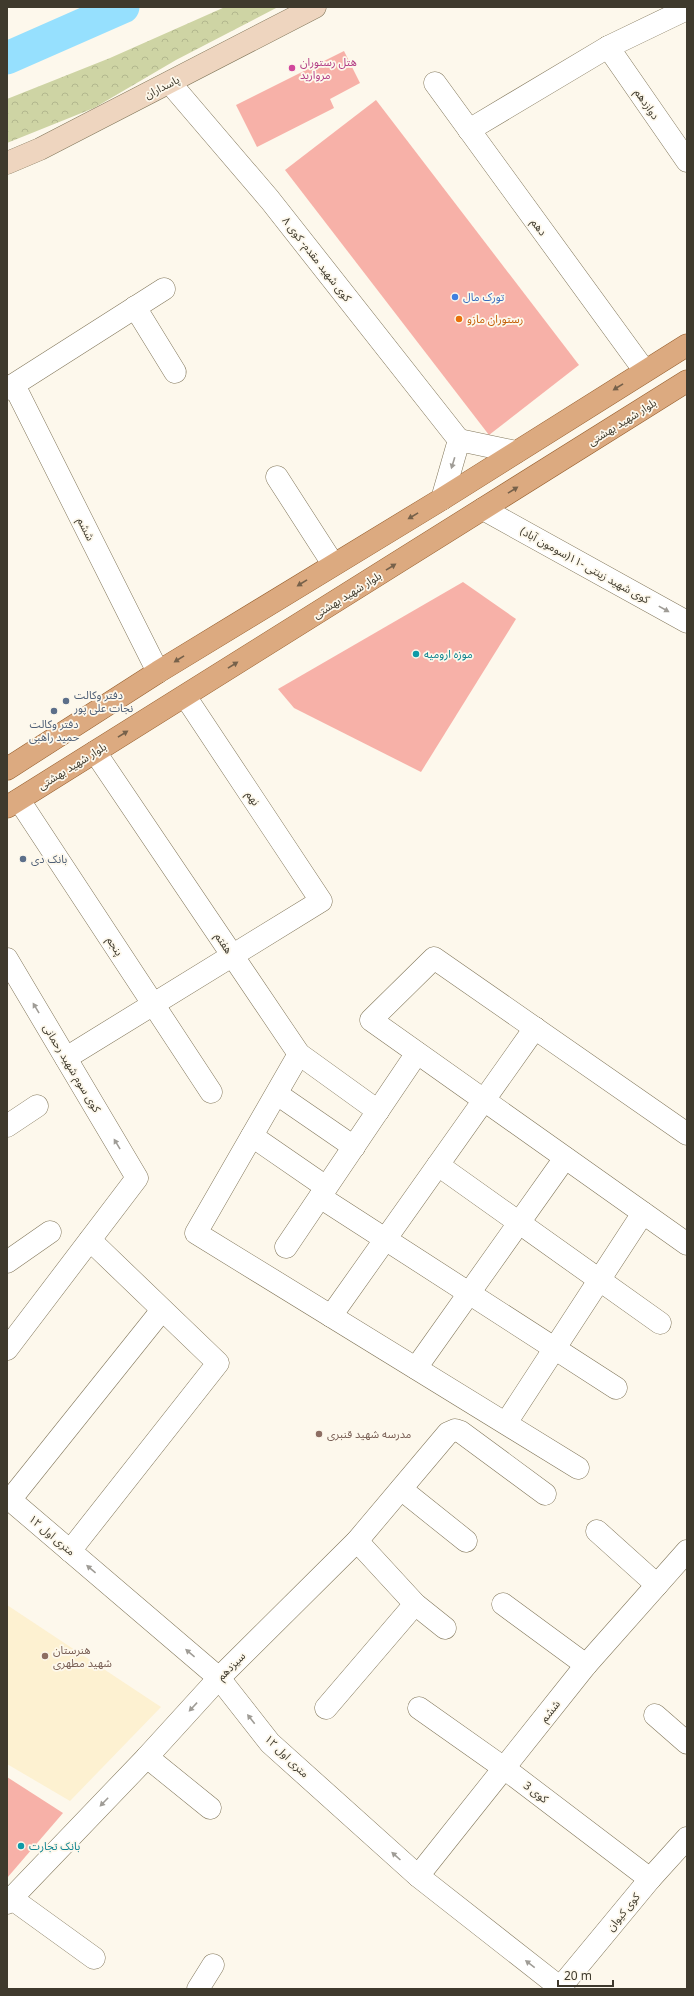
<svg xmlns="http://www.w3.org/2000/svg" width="694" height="1996" viewBox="0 0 694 1996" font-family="'Noto Sans','Noto Sans Arabic',sans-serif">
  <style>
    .built { fill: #fdf1d1 }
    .park { fill: url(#park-crowns) }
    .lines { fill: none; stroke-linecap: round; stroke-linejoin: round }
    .river { stroke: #96e0fe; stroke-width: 33 }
    .building { fill: #f7b1a8 }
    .street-casing { stroke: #82775b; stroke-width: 23 }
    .secondary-casing { stroke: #82775b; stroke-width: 23 }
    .primary-casing { stroke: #965e2c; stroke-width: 23 }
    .street { stroke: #fff; stroke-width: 22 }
    .secondary { stroke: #eed5bf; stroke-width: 22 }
    .primary { stroke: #dcaa80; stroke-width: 22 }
    .oneway { fill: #76614a }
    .oneway2 { fill: #9f9c96 }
    .hotel-dot { fill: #d1479c; stroke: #fdf8ec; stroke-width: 1.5 }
    .shop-dot { fill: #3f7fe0; stroke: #fdf8ec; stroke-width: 1.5 }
    .food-dot { fill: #e8710a; stroke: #fdf8ec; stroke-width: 1.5 }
    .culture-dot { fill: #0f9aa8; stroke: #fdf8ec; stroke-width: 1.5 }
    .service-dot { fill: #5c6f8a; stroke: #fdf8ec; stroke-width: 1.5 }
    .education-dot { fill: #8d6e63; stroke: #fdf8ec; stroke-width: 1.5 }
    .labels { text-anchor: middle; stroke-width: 3.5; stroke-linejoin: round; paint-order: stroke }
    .hotel-label { font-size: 11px; fill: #b23c85; stroke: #fdf8ec; text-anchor: start }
    .street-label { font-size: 11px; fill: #3f3a2d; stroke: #fdf8ec }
    .shop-label { font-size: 11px; fill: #366cbe; stroke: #fdf8ec; text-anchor: start }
    .food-label { font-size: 11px; fill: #c56008; stroke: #fdf8ec; text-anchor: start }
    .culture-label { font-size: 11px; fill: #0d838f; stroke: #fdf8ec; text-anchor: start }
    .service-label { font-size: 11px; fill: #4e5e75; stroke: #fdf8ec; text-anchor: start }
    .education-label { font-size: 11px; fill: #785e54; stroke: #fdf8ec; text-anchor: start }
  </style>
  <defs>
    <pattern id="park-crowns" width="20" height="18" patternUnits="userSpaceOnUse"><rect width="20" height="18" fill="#ced4a4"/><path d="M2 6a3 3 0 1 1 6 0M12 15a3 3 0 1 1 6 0" fill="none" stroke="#b2b78e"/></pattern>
  </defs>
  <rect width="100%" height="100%" fill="#fdf8ec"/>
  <!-- built -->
  <path class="built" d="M7,1605L161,1707L70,1801L7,1764Z"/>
  <!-- park -->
  <path class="park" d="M225,7H278L176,60L94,108L7,143V99L110,58Z"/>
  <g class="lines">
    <!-- river -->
    <path class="river" d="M7,58L123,7"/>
  </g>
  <!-- building -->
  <g class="building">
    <path d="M344,51L360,83L330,99L334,108L257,147L236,105Z"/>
    <path d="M376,100L579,365L489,435L285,170Z"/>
    <path d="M463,582L516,619L421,772L294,708L278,689Z"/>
    <path d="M7,1777L63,1813L7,1878Z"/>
  </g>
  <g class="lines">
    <defs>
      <g id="street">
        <path d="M608,47L687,161"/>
        <path d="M170,83L270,200L459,440"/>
        <path d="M435,83L644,370"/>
        <path d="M469,130L608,47L687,9"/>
        <path d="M135,307L175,372"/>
        <path d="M14,385L158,672"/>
        <path d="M7,389L164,289"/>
        <path d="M277,477L333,564"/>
        <path d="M442,499L459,440L516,452"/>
        <path d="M483,509L687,622"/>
        <path d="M95,752L299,1054L378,1111"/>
        <path d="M19,800L211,1092"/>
        <path d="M7,959L137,1178L7,1349"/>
        <path d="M299,1054L196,1233L578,1468"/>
        <path d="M66,1058L321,901L185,696"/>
        <path d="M277,1094L354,1147"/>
        <path d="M7,1126L37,1106"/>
        <path d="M687,1134L434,958L371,1020L687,1244"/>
        <path d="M252,1136L326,1187"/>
        <path d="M438,1165L660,1323"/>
        <path d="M320,1197L616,1388"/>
        <path d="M286,1247L417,1053"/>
        <path d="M7,1262L50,1232"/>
        <path d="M331,1316L535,1028"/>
        <path d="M416,1368L565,1158"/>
        <path d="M506,1423L643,1213"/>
        <path d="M401,1489L466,1541"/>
        <path d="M7,1497L219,1678L270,1743L418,1876L562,1989"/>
        <path d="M10,1500L162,1310"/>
        <path d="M597,1531L657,1585"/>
        <path d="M357,1541L415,1604L445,1628"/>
        <path d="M70,1551L218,1363L90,1240"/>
        <path d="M503,1604L586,1665"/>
        <path d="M326,1708L415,1604"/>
        <path d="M419,1708L504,1768L650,1879"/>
        <path d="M655,1715L687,1743"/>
        <path d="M147,1757L210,1808"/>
        <path d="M418,1876L586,1665L687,1551"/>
        <path d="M11,1898L94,1958"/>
        <path d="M7,1903L147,1757L219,1678L357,1541L448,1433L455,1430L461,1432L545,1494"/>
        <path d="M198,1989L213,1965"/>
        <path d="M559,1989L650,1879L687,1838"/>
      </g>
      <path id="secondary" d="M7,163L40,149L315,7"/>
      <g id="primary">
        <path d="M7,769L158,672L442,499L687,345"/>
        <path d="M7,807L687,381"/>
      </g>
    </defs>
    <!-- street casing -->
    <use href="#street" class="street-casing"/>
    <!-- secondary casing -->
    <use href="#secondary" class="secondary-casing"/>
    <!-- primary casing -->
    <use href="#primary" class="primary-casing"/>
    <!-- street -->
    <use href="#street" class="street"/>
    <!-- secondary -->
    <use href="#secondary" class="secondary"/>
    <!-- primary -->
    <use href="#primary" class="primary"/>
  </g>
  <!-- one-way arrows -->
  <defs><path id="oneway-solid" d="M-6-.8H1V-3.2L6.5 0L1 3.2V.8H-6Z"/></defs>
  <g class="oneway">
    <use href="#oneway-solid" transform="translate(618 387) rotate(148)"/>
    <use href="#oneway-solid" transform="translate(513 490) rotate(-32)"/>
    <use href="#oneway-solid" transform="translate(413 516) rotate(149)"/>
    <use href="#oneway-solid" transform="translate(391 567) rotate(-32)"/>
    <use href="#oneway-solid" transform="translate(302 583) rotate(148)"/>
    <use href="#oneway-solid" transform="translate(179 659) rotate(148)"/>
    <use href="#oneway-solid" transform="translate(233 665) rotate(-32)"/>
    <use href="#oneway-solid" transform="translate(123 734) rotate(-32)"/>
  </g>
  <g class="oneway2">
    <use href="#oneway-solid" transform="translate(453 463) rotate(107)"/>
    <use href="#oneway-solid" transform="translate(664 609) rotate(29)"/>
    <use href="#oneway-solid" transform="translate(36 1008) rotate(-121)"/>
    <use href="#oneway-solid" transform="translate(117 1144) rotate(-121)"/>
    <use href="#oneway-solid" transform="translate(91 1569) rotate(-140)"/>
    <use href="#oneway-solid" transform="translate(190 1653) rotate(-140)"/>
    <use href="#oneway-solid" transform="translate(193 1707) rotate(133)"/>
    <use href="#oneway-solid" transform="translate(251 1719) rotate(-128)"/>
    <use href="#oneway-solid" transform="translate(104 1802) rotate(134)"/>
    <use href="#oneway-solid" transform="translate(396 1856) rotate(-138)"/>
    <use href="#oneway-solid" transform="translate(530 1964) rotate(-142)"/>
  </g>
  <!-- markers -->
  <circle class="hotel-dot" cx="292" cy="68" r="4"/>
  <circle class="shop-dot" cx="455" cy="297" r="4"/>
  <circle class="food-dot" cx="459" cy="319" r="4"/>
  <g class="culture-dot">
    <circle cx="416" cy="654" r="4"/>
    <circle cx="21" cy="1846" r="4"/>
  </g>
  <g class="service-dot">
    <circle cx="66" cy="701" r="4"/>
    <circle cx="54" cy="711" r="4"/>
    <circle cx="23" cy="859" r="4"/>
  </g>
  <g class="education-dot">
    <circle cx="319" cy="1434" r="4"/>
    <circle cx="45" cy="1656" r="4"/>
  </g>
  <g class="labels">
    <!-- hotel labels -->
    <g class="hotel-label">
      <text x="300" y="66">هتل رستوران<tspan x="300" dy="13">مروارید</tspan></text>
    </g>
    <!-- street labels -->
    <g class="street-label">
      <text transform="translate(162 87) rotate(-27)" y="4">پاسداران</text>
      <text transform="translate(647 104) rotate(55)" y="4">دوازدهم</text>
      <text transform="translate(539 227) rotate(54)" y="4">دهم</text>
      <text transform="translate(317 259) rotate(52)" y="4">کوی شهید مقدم- کوی ۸</text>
      <text transform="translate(622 422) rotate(-32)" y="4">بلوار شهید بهشتی</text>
      <text transform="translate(86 529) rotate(63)" y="4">ششم</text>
      <text transform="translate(585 565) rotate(29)" y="4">کوی شهید زینتی -۱۱(سومون آباد)</text>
      <text transform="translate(347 595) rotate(-32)" y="4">بلوار شهید بهشتی</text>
      <text transform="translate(72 766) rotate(-32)" y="4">بلوار شهید بهشتی</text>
      <text transform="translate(253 798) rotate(56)" y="4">نهم</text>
      <text transform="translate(224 943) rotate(56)" y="4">هفتم</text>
      <text transform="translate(115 946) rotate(57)" y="4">پنجم</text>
      <text transform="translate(72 1068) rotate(59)" y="4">کوی سوم شهید رحمانی</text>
      <text transform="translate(52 1535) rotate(40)" y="4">۱۲ متری اول</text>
      <text transform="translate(231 1666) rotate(-45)" y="4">سیزدهم</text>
      <text transform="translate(550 1711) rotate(-51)" y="4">ششم</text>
      <text transform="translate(287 1756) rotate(44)" y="4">۱۲ متری اول</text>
      <text transform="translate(536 1792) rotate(37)" y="4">کوی 3</text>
      <text transform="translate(623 1912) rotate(-51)" y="4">کوی کیوان</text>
    </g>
    <!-- shop labels -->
    <g class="shop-label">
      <text x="463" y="301">تورک مال</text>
    </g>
    <!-- food labels -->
    <g class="food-label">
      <text x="467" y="323">رستوران مازو</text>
    </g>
    <!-- culture labels -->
    <g class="culture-label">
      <text x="424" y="658">موزه ارومیه</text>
      <text x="29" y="1850">بانک تجارت</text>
    </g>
    <!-- service labels -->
    <g class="service-label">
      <text x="74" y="699">دفتر وکالت<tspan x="74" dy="13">نجات علی پور</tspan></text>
      <text x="54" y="728" text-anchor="middle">دفتر وکالت<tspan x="54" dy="13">حمید راهبی</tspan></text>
      <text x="31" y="863">بانک دی</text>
    </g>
    <!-- education labels -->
    <g class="education-label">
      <text x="327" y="1438">مدرسه شهید قنبری</text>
      <text x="53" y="1654">هنرستان<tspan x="53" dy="13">شهید مطهری</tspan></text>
    </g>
  </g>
  <!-- border -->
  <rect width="694" height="1996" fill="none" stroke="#3f3a2d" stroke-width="16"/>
  <!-- scale -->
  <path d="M558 1980v6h55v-6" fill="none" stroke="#3f3a2d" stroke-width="2"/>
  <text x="564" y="1980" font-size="12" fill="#3f3a2d" stroke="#fdf8ec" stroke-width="3" paint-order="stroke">20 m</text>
</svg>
